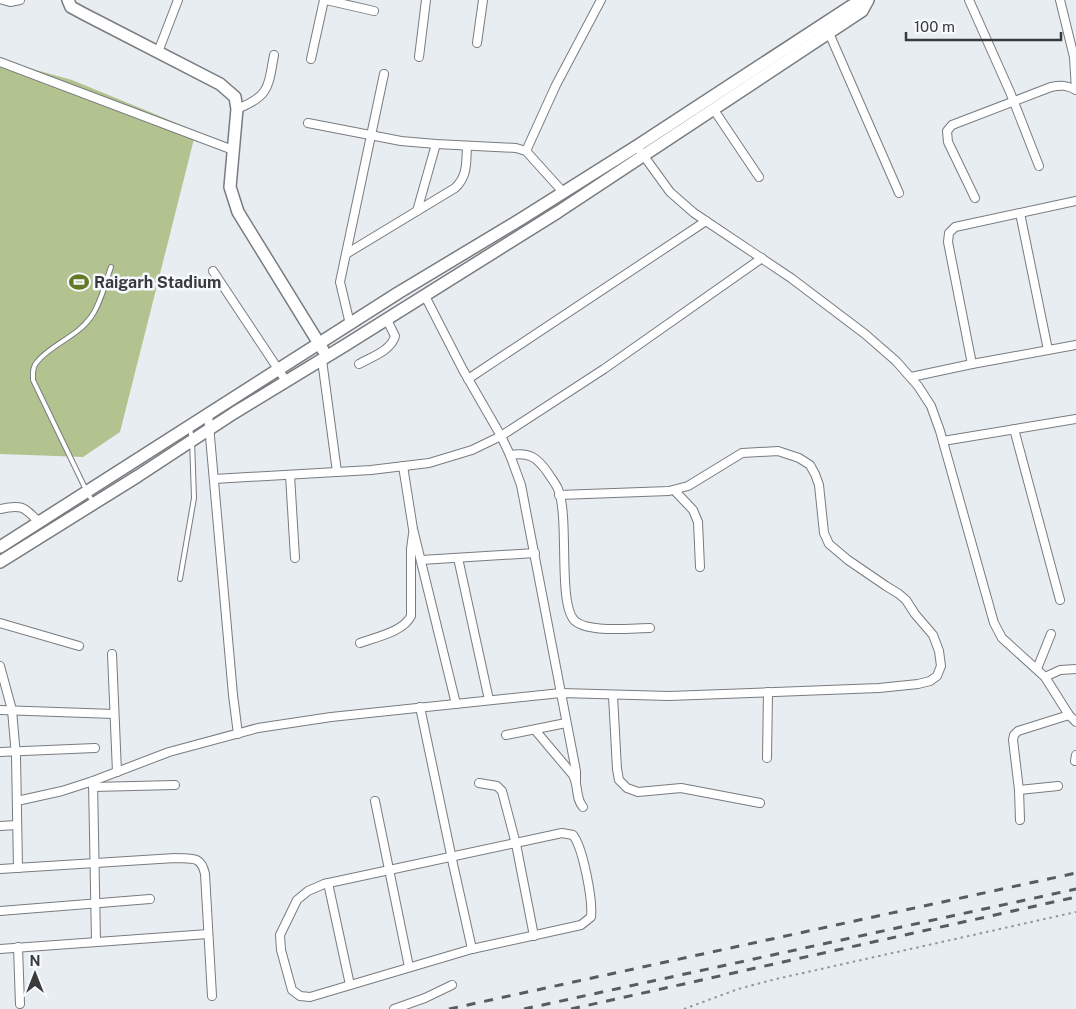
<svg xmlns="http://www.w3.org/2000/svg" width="1076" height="1009" viewBox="0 0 1076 1009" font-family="'Public Sans',sans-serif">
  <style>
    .green { fill: #b3c38f }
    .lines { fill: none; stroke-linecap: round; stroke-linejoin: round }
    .lane-casing { stroke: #787c80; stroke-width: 6 }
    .street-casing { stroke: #787c80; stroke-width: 10 }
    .secondary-casing { stroke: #787c80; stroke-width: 14 }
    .path { stroke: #929699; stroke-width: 2; stroke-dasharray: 2.5 4; stroke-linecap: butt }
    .lane { stroke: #fff; stroke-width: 4 }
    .street { stroke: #fff; stroke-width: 8 }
    .secondary { stroke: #fff; stroke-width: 11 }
    .rail { stroke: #595b5e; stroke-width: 3; stroke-dasharray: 9 9; stroke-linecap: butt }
    .labels { text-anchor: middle; stroke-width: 5; stroke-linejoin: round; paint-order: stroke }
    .poi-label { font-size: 16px; font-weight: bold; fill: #383a3c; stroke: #f6fafe; text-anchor: start }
  </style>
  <rect width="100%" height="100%" fill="#e8edf2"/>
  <!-- green -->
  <path class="green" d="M0,60L72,80L196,131L120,432L83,457L0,454Z"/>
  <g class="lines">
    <defs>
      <g id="lane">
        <path d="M93,502L87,492L33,380C33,374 32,367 37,362C50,345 77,337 91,317C101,303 105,284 111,267"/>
        <path d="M180,579L194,498L192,440L190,428"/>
      </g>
      <g id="street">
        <path d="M3,0L10,2L20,0"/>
        <path d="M326,0L374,11"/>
        <path d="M969,0L1010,92L1039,166"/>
        <path d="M1060,0L1074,57L1076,90"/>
        <path d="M829,33L899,193"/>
        <path d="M477,43L483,0"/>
        <path d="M158,52L178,0"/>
        <path d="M419,57L426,0"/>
        <path d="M311,59L324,0"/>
        <path d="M0,62L233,150"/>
        <path d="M237,109C270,96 268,87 274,55"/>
        <path d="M714,110L759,177"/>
        <path d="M308,123L401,141L436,144L516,148L526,151L563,192"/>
        <path d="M526,151L556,85L601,0"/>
        <path d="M641,152L670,192L694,213L791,278L865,334L896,361L918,386L931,406L940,431L994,623L1002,638L1045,677L1069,715L1076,722"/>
        <path d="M975,198L948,142L947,131L952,125L1051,87C1061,85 1067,85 1076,90"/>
        <path d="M417,211L436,144"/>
        <path d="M1020,213L1048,350"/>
        <path d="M346,254L455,188C468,176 466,162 467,146"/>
        <path d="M213,271L286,381"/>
        <path d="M425,296L463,370L501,436L510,455L521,485L576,771V780"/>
        <path d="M350,324L340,282L384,74"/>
        <path d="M322,360L337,472"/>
        <path d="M359,364C371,357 391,351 395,336L387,320"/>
        <path d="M972,364L948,242L949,233L955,227L1076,201"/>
        <path d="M911,377L972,364L1076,345"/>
        <path d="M468,379L706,221"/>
        <path d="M208,414L233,695L238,734"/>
        <path d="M1014,429L1060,600"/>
        <path d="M943,441L1076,419"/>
        <path d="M510,455C529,452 537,457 548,473C551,478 556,484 558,489C570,518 557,604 575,621C589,633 632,628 650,628"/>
        <path d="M403,466L413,529L456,704"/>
        <path d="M290,475L295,558"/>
        <path d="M214,479L371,470L429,463L472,450L501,436L604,369L762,258"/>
        <path d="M674,490L693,510L698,522L700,567"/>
        <path d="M0,509C22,504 24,507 39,522"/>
        <path d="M458,558L489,700"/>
        <path d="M421,560L535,553"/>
        <path d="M0,623L79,646"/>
        <path d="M360,643C376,637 403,632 411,616V549L413,534"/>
        <path d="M112,654L117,772"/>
        <path d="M0,666L12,710L16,756L18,868"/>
        <path d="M1037,669L1051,634"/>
        <path d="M1045,677L1060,670L1076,669"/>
        <path d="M613,696L617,769L619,780L627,788L638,792L681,788L760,803"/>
        <path d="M420,707L453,864L472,949"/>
        <path d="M0,710L114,714"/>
        <path d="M535,730L573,775C579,786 575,798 583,807"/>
        <path d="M506,735L566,723"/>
        <path d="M0,752L95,748"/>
        <path d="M767,758L768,692"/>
        <path d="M1075,761L1076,755"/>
        <path d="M93,781L96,942"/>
        <path d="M479,783L497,786L502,791L516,844L534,936"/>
        <path d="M93,787L175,785"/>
        <path d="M1019,790L1058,786"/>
        <path d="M17,801L62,791L93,781L169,752L258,728L331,717L561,693L669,696L879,688L918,684L930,681L937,676L941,666L939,651L933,635L915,614L906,600L899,594L886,586L848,560L829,544L824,533L819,485L815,474L810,465L799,458L778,451L742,453L688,486L669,491L559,495"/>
        <path d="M375,801L409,967"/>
        <path d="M1020,820L1019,790L1013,740L1014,735L1018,731L1069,715"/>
        <path d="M0,826L17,825"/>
        <path d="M562,833L573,835C583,848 593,900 591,917L581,925L472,949L310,997L300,996L292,990L281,950L280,935L297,900L308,891L324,884Z"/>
        <path d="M0,869L175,858C191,859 201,855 205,874L212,996"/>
        <path d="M328,883L350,985"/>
        <path d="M0,911L150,899"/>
        <path d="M18,947L20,1004"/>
        <path d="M0,949L208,934"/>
        <path d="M394,1009L425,998L452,985"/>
      </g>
      <g id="secondary">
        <path d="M68,0L71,7L84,14L220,84L235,97L237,109L230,187L238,212L323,350"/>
        <path d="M0,547L398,293L521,219L637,146L851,6L864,0"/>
        <path d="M0,562L138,476L234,413L344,346L558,212L862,11L868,0"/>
      </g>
    </defs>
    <!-- lane casing -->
    <use href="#lane" class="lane-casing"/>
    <!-- street casing -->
    <use href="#street" class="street-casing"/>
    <!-- secondary casing -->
    <use href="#secondary" class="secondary-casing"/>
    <!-- path -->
    <path class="path" d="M684,1009L738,989L776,979L1076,912"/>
    <!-- lane -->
    <use href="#lane" class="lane"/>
    <!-- street -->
    <use href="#street" class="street"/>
    <!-- secondary -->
    <use href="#secondary" class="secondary"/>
    <!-- rail -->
    <g class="rail">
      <path d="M449,1009L1076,873"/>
      <path d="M524,1009L1076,889"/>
      <path d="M571,1009L1076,897"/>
    </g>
  </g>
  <!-- icons -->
  <defs>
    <symbol id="stadium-bare" viewBox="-9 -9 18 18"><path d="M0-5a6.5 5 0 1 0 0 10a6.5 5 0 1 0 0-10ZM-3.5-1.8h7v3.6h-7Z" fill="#647827" stroke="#f6fafe" stroke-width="2.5" paint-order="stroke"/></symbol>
  </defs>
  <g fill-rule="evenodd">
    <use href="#stadium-bare" x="65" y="268" width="28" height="28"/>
  </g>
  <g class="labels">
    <!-- poi labels -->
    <g class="poi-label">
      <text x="94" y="288">Raigarh Stadium</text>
    </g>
  </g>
  <!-- north arrow -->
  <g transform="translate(35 974)" stroke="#f6fafe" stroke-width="4" paint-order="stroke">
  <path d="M0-4L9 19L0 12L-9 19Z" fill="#383a3c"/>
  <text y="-8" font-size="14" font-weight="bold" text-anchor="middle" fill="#383a3c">N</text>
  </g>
  <!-- scale -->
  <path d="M906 32v8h155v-8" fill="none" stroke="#383a3c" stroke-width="2.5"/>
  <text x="914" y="32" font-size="15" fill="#383a3c" stroke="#f6fafe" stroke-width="4" paint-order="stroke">100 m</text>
</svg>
